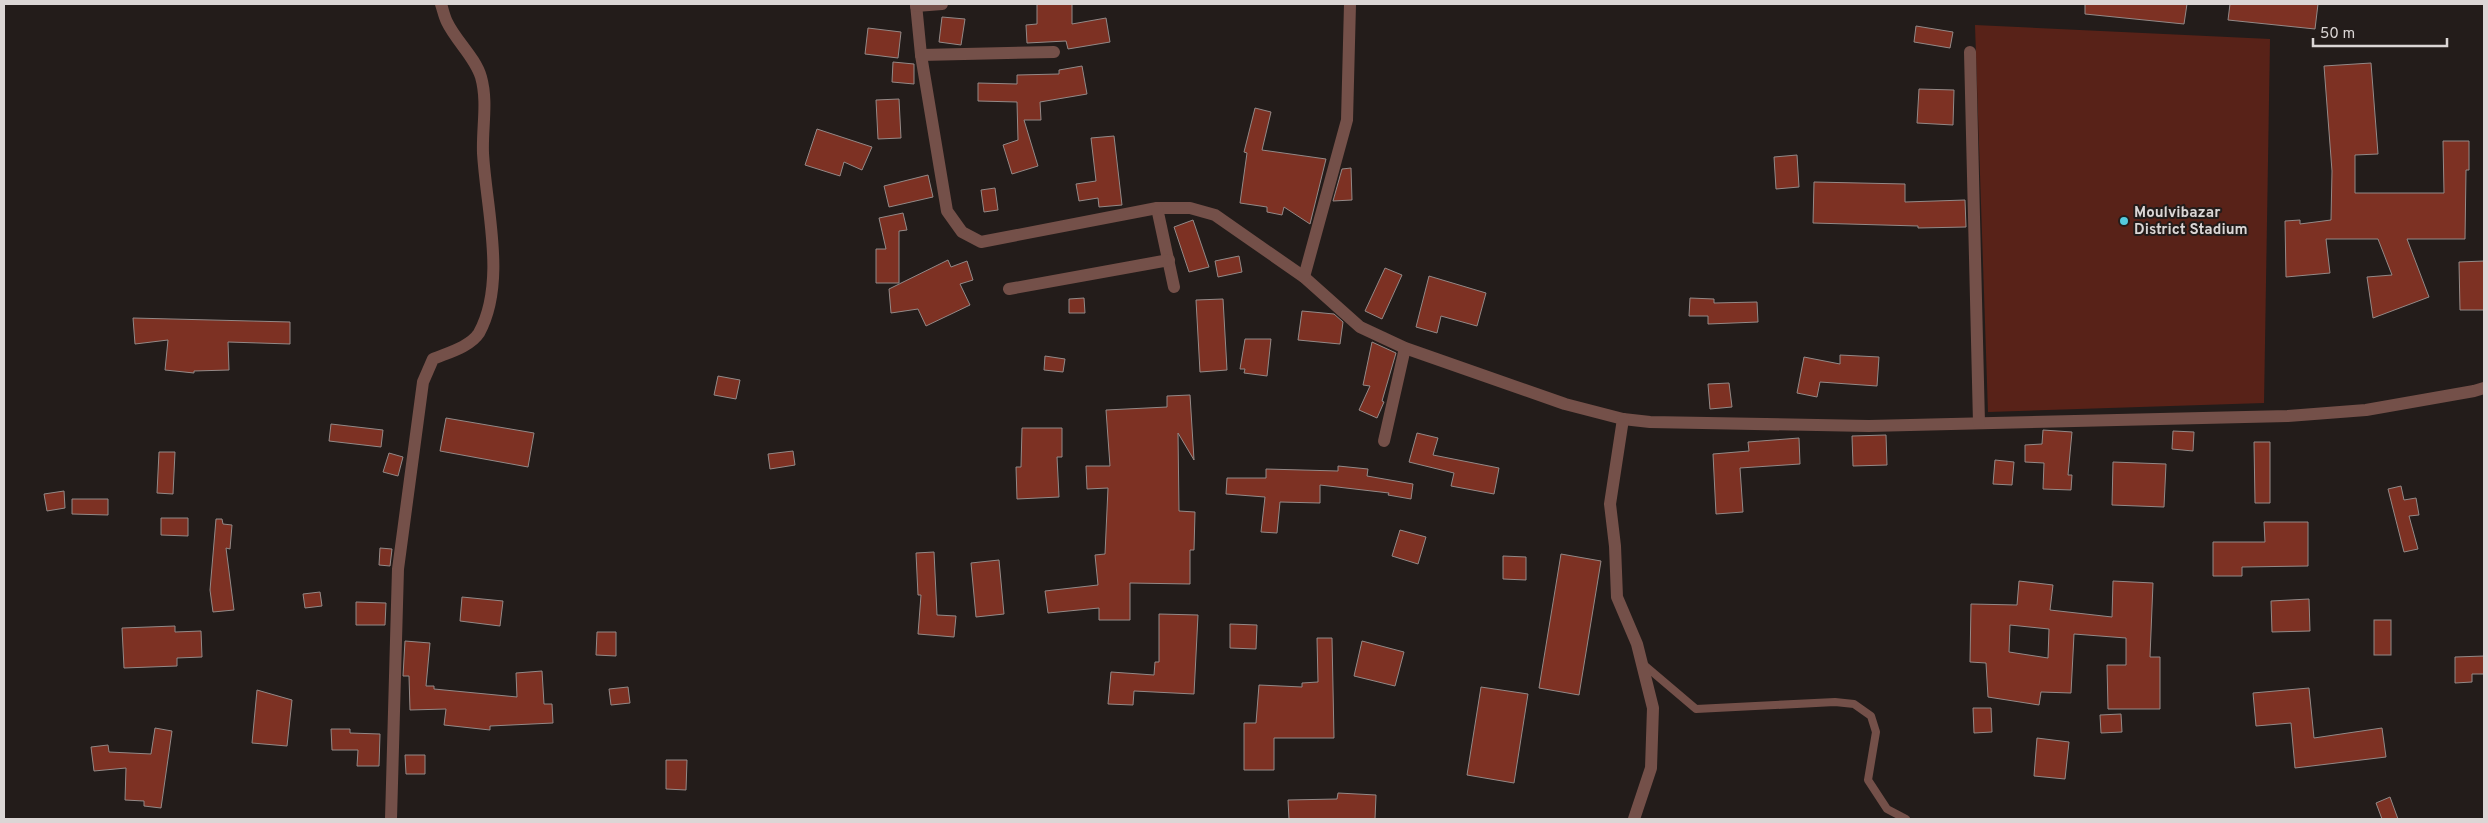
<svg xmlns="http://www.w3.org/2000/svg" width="2488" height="823" viewBox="0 0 2488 823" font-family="Overpass,sans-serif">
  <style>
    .green { fill: #582218 }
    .building { fill: #7d3123; stroke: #938987; fill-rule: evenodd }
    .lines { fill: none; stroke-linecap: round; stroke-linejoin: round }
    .lane { stroke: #745049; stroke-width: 8 }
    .street { stroke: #745049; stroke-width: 12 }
    .poi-dot { fill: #54cadd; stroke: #231c1a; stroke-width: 2 }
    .labels { text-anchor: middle; stroke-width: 4; stroke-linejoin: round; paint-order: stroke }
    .poi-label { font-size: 15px; font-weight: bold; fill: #dbd6d5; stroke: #231c1a; text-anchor: start }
  </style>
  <rect width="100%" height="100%" fill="#231c1a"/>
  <!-- green -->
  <path class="green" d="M1975,25L2270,39L2264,403L1988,412Z"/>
  <!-- building -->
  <g class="building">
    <path d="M1037,4H1072V24L1106,18L1110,42L1068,49L1066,41L1027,43L1026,25L1037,24Z"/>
    <path d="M2085,4H2187L2184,24L2085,14Z"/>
    <path d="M2230,4H2318L2315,29L2228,20Z"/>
    <path d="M942,17L965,19L961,45L939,42Z"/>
    <path d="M1916,26L1953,32L1950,48L1914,42Z"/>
    <path d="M868,28L901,32L898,58L865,54Z"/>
    <path d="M893,62L914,64V84L892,82Z"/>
    <path d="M2371,63L2378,154L2355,155V193H2444L2443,141H2469V170H2466L2465,239H2407L2429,297L2373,318L2367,277L2392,275L2378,239H2326L2330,273L2286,277L2285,221L2300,220V224L2331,220L2332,171L2324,66Z"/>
    <path d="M1082,66L1087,94L1040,102L1041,120H1024L1038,166L1012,174L1003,145L1018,140L1017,102L978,101V83L1017,84V75L1059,74V70Z"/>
    <path d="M1919,89L1954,90L1953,125L1917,123Z"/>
    <path d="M899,99L901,138L878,139L876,100Z"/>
    <path d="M1255,108L1271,112L1262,150L1326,159L1310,224L1284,207L1282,215L1267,212V207L1240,203L1247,153L1244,152Z"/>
    <path d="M817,129L872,147L862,170L844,162L840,176L805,165Z"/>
    <path d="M1114,136L1122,205L1099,207L1098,198L1079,201L1076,184L1096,181L1091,138Z"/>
    <path d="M1797,155L1799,187L1776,189L1774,157Z"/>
    <path d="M1351,168L1352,200L1333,201L1342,169Z"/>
    <path d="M928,175L933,197L889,207L884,186Z"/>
    <path d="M1814,182L1905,184V202L1965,200L1966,227L1918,228V226L1813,223Z"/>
    <path d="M995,188L998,210L984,212L981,190Z"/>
    <path d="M903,213L907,230L899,231V283H876V249H886L879,218Z"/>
    <path d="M1193,220L1209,267L1189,272L1174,227Z"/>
    <path d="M1239,256L1242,272L1218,277L1215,261Z"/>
    <path d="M948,260L951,267L967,261L973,280L960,284L970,305L926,326L918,309L891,313L889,289Z"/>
    <path d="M2484,261V310H2460L2459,262Z"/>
    <path d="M1385,268L1402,275L1382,319L1365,311Z"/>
    <path d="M1429,276L1486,293L1477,326L1441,316L1437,333L1416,327Z"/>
    <path d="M1084,298L1085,313H1069V299Z"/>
    <path d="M1690,298L1714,299V303L1757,302L1758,322L1708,324V316H1689Z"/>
    <path d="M1223,299L1227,370L1200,372L1196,300Z"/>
    <path d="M1302,311L1334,314L1343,322L1340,344L1298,340Z"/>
    <path d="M133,318L290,322V344L228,342L229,370L194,371V373L165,370L168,340L135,344Z"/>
    <path d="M1245,339H1271L1267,376L1244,373L1245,369H1240Z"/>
    <path d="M1372,342L1396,353L1382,401L1384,402L1377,418L1359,410L1370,386L1363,385Z"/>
    <path d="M1840,355L1879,357L1877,386L1820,382L1817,397L1797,393L1804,357L1840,364Z"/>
    <path d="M1045,356L1065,359L1063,372L1044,370Z"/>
    <path d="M718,376L740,380L736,399L714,395Z"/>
    <path d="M1729,383L1732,407L1710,409L1708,384Z"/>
    <path d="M1190,395L1194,460L1178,433L1179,511L1195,512L1194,550H1190V584L1130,583V620H1099V608L1048,613L1045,591L1098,585L1095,555L1105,554L1108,488L1087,489L1086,466H1110L1106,410L1167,407V396Z"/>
    <path d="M446,418L534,433L528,467L440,451Z"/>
    <path d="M331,424L383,430L381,447L329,441Z"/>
    <path d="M1022,428H1062V457H1057L1059,497L1017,499L1016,467H1021Z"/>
    <path d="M2043,430L2072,432L2068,475H2072L2071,490L2043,489L2044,463L2025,462V445L2042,444Z"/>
    <path d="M2173,431L2194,432L2193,451L2172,449Z"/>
    <path d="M1417,433L1438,438L1433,455L1499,468L1494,494L1451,486L1454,473L1409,462Z"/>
    <path d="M1886,435L1887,465L1853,466L1852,436Z"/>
    <path d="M1799,438L1800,464L1740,468L1743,512L1716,514L1713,454L1749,451L1748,442Z"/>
    <path d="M2254,442H2270V503H2255Z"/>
    <path d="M793,451L795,465L770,469L768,454Z"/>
    <path d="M159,452H175L173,494L157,493Z"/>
    <path d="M389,453L403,457L398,476L383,472Z"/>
    <path d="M1995,460L2014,462L2012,485L1993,484Z"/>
    <path d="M2113,462L2166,464L2164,507L2112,505Z"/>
    <path d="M1338,466L1368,469L1367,476L1413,484L1411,499L1388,495L1389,493L1320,485V503L1280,502L1277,533L1261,532L1265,497L1226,494L1227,478H1266V469L1338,471Z"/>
    <path d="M2401,486L2404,500L2416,498L2419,515L2409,516L2418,549L2404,552L2388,489Z"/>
    <path d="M64,491L65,508L47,511L44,494Z"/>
    <path d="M72,499H108V515L72,514Z"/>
    <path d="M161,518H188V536L161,535Z"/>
    <path d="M216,519H222L223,524L232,525L230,549L226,548L234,610L213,612L210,590Z"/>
    <path d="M2264,522H2308V566L2242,567V576H2213V542H2265Z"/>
    <path d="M1400,530L1426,537L1418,564L1392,556Z"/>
    <path d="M380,548L392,549L390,566L379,565Z"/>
    <path d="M934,552L937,615L956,616L954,637L918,634L921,595H918L916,553Z"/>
    <path d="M1561,554L1601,561L1579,695L1539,688Z"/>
    <path d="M1503,556L1526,557V580L1503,579Z"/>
    <path d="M999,560L1004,614L976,617L971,563Z"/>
    <path d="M2019,581L2053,585L2050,610L2112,617L2113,581L2153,583L2150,657H2160V709H2108L2107,665H2126V638L2074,634L2071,693L2041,692L2039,705L1988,697L1986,663L1970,662L1971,604L2017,605ZM2010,625L2049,629L2048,658L2009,652Z"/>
    <path d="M320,592L322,606L305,608L303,594Z"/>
    <path d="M462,597L503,601L500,626L460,621Z"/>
    <path d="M2309,599L2310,631L2272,632L2271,601Z"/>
    <path d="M356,602L386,603L385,625H356Z"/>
    <path d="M1159,614L1198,615L1194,694L1134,691L1133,705L1108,704L1111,672L1154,675L1155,662H1159Z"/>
    <rect x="2374" y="620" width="17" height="35"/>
    <path d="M1230,624L1257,625L1256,649L1230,648Z"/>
    <path d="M175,626V632L201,631L202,657L177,658V666L124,668L122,628Z"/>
    <path d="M597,632H616V656L596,655Z"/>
    <path d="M1317,638H1332L1334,738H1274V770H1244V723H1256L1259,685L1302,687V683L1318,682Z"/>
    <path d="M405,641L430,643L426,686H434V689L517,697L516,673L542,671L544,704H552L553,723L490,726V730L444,725L446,709L410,710L409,676H403Z"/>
    <path d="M1362,641L1404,652L1395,686L1354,676Z"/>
    <path d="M2484,656V674H2472V682L2455,683V657Z"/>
    <path d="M628,687L630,703L611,705L609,689Z"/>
    <path d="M1481,687L1528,694L1514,783L1467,775Z"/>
    <path d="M2309,688L2314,738L2382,728L2386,757L2295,768L2291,723L2256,726L2253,693Z"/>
    <path d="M257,690L292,700L287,746L252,743Z"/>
    <path d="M1973,708H1991L1992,732L1974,733Z"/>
    <path d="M2121,714L2122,732L2101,733L2100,715Z"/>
    <path d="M155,728L172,731L161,808L144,806V801L125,800L126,768L94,771L91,747L108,745L109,752L151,754Z"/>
    <path d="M331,729H350V733L380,734L379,766H357L358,750H332Z"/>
    <path d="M2037,738L2069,742L2065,779L2034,776Z"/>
    <path d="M405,755H425V774H406Z"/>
    <path d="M666,760H687L686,790L666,789Z"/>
    <path d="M1338,793L1376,795L1375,819H1289L1288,800L1337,799Z"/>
    <path d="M2390,797L2398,819H2382L2376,803Z"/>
  </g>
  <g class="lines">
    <!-- lane -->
    <path class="lane" d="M1643,664L1696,709L1835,702L1854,704L1871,716L1876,732L1868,780L1887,809L1906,819"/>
    <!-- street -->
    <g class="street">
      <path d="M916,4L921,55L947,211L962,232L981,242L1157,208H1190L1215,215L1304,277L1360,327L1405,348L1565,404L1623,419L1650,422L1869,426L2288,416L2366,410L2474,391L2484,388"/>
      <path d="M916,6L942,4"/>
      <path d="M1970,52L1979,423"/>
      <path d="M921,55L1054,52"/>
      <path d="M1157,208L1174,287"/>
      <path d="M1304,277L1347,120L1350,4"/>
      <path d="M1009,289L1169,260"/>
      <path d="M1623,419L1610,504L1615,546L1617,597L1637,644L1653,708L1651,768L1634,819"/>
      <path d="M1384,441L1405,348"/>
      <path d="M391,819L398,569L423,382L433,359C447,353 470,347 479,333C507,282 486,208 483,153C482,127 488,102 481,77C475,57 456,41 447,22C444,16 443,10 441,4"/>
    </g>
  </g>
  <!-- markers -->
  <circle class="poi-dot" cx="2124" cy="221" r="5"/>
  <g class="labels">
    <!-- poi labels -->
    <g class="poi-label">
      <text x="2134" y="217">Moulvibazar<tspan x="2134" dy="17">District Stadium</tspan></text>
    </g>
  </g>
  <!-- border -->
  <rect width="2488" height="823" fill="none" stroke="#dbd6d5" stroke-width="10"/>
  <!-- scale -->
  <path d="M2313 38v8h134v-8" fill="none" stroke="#dbd6d5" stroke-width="2.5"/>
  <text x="2320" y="38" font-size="15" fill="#dbd6d5" stroke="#231c1a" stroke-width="4" paint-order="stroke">50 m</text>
</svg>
